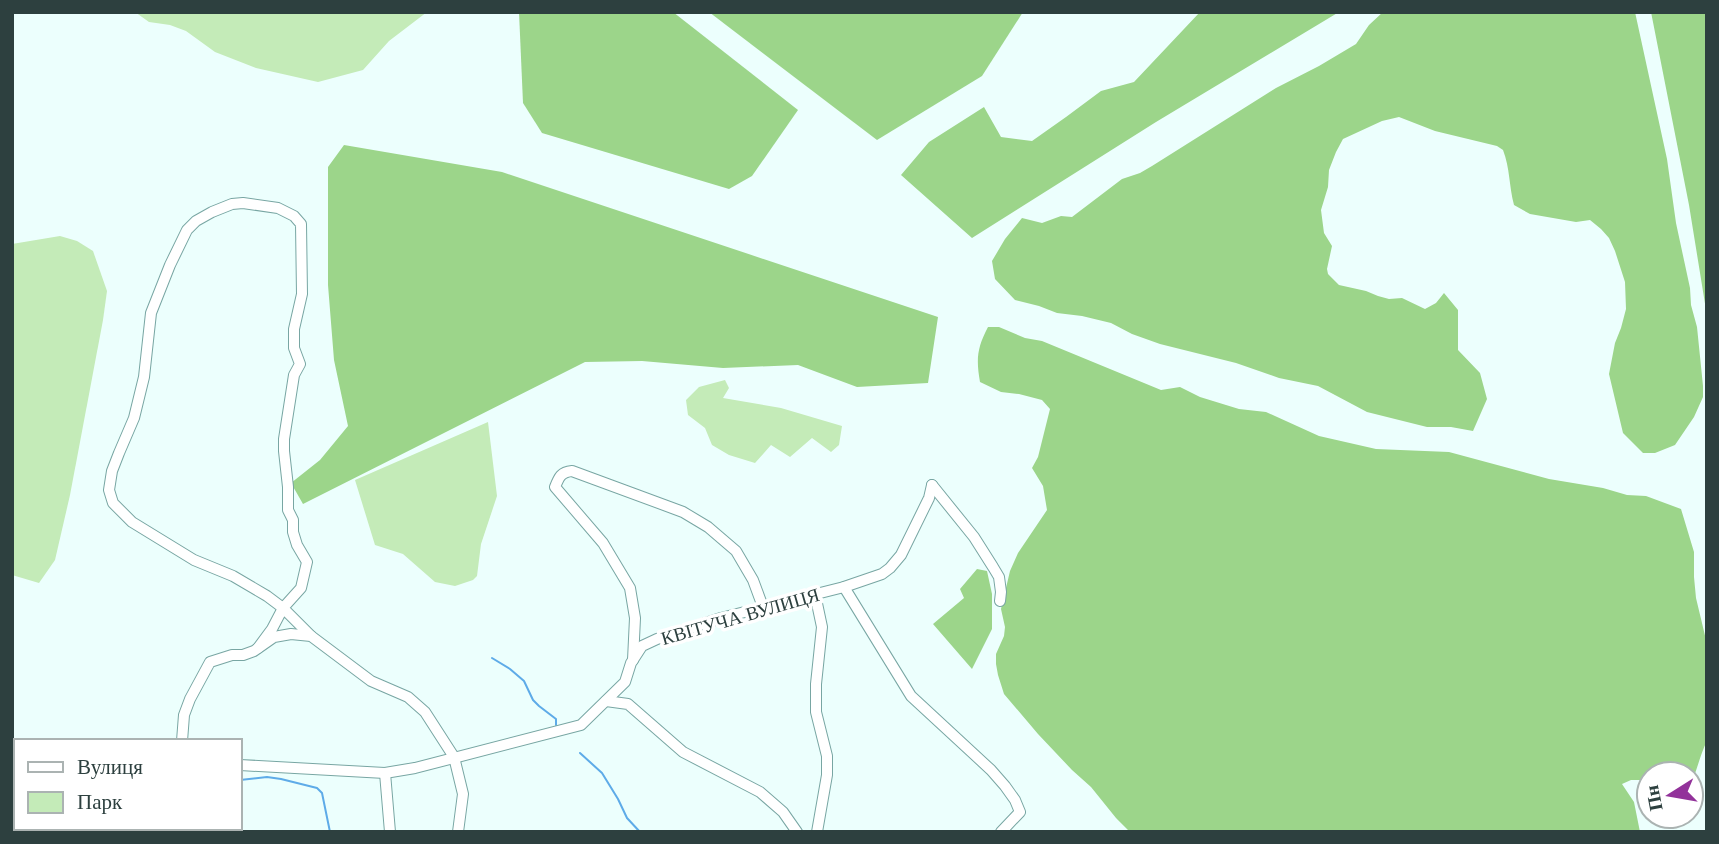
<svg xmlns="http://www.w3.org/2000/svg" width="1719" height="844" viewBox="0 0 1719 844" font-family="'Libre Baskerville',serif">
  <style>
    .green { fill: #c4ebb8 }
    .forest { fill: #9cd58a }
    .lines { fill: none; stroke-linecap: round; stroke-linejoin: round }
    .stream { stroke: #5eabe8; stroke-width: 2 }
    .minor-casing { stroke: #78a6a3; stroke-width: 12 }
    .minor { stroke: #fff; stroke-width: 10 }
    .labels { text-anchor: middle; stroke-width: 7; stroke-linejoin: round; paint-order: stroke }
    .street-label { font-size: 19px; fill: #2d403f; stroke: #fff }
  </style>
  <rect width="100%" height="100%" fill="#ecfffd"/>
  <!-- green -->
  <g class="green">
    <path d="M135,12H427L389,41L363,70L318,82L256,68L215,52L186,31L170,25L149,22Z"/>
    <path d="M60,236L77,241L93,251L107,291L103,320L70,495L55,560L39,583L12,575V244Z"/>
    <path d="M725,380L729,388L723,398L781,408L842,426L839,445L831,452L812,438L790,457L771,445L755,463L729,455L712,445L705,428L688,415L686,400L699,387Z"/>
    <path d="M488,422L497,496L481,544L477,576L473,580L455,586L435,582L403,554L375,545L355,480Z"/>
  </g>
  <!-- forest -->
  <g class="forest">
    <path d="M519,12H673L798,110L752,176L729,189L542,133L523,103Z"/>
    <path d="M709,12H1023L982,76L877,140Z"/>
    <path d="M1200,12H1339L1156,122L972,238L901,175L929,142L984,107L1001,137L1032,141L1066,117L1101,91L1134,82Z"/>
    <path d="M1383,12H1635L1667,159L1676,223L1690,288L1691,305L1697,327L1703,386V397L1694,417L1675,445L1655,453H1643L1623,433L1609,374L1615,343L1621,328L1626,309L1625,282L1615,251L1609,238L1601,229L1590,220L1576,222L1530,214L1514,205C1509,186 1510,168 1503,150L1497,146L1435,131L1399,117L1382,121L1343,139L1336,152L1329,170L1328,187L1321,210L1324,233L1332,246L1327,269L1328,274L1339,285L1366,291L1378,296L1389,299L1402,298L1425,309L1436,303L1444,293L1458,310V350L1480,373L1487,399L1473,431L1451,427H1427L1367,412L1318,386L1279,378L1236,363L1160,344L1132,334L1111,323L1082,316L1057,313L1039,306L1015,300L995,279L992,261L1005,239L1022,218L1042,223L1061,216L1072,217L1122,179L1140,173L1152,166L1276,88L1319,66L1356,44L1369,25Z"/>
    <path d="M1651,12H1707V316L1689,205Z"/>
    <path d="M344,145L502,172L938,317L928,383L857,387L798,365L723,368L642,361L585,362L303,504L291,483L320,460L348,426L334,360L328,285V167Z"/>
    <path d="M988,327H999L1025,338L1042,341L1161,390L1180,387L1200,397L1239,409L1266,412L1319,436L1376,449L1449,452L1549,479L1603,488L1627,495L1646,496L1681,509L1694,552V577L1696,598L1707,644V741C1701,753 1698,766 1693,779H1691V774H1649V780H1631L1622,784L1634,802L1640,832H1130L1116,818L1091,787L1072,770L1038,734L1004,694L998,675L996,664V654L1004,636L1005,627L1001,609L1010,571L1018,553L1047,510L1043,486L1032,468L1038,457L1050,409L1042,400L1019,394L1001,392L980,382C976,359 977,348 988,327Z"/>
    <path d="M977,569L987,571L992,594V629L972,669L933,624L964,598L960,589Z"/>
  </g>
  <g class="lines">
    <!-- stream -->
    <g class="stream">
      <path d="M492,658L510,669L524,681L533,700L539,706L556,719V725"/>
      <path d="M580,753L602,773L618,799L627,818L640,832"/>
      <path d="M240,780L267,777L281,779L317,788L322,793L330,832"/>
    </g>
    <defs>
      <g id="minor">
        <path d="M932,485L974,537L993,567L999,577L1001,592L1000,601"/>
        <path d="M844,587L911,696L991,770L1005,786L1015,800L1020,812L1001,832"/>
        <path d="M815,594L822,627L816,684V712L827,756V775L817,832"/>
        <path d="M258,648L272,629L283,608L301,588L307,562L297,545L293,532V520L288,510V487L284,451V439L294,375L300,364L294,348V329L302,294L301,224L294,216L278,208L243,203L232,204L212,212L196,221L187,230L170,265L151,313L144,377L134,418L119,453L112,471L109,490L113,503L132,522L194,560L233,576L267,596L283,608L311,636"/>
        <path d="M633,660L635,618L630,588L603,543L555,487C559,477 561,472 572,471L683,512L708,527L736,551L753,580L763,607"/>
        <path d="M606,701L628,704L683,752L760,792L783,812L797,832"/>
        <path d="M182,741L184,715L190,699L210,662L232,655H243L254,651L274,637L291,634L311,636L371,681L408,697L425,712L454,757L463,794L458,832"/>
        <path d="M240,765L385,773L415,768L581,725L625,682L631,663L642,646L657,639L721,618L844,587L882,574L890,568L901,555L929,498L932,485"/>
        <path d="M385,773L390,832"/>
        <path d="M12,777H16"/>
      </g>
    </defs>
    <!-- minor casing -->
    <use href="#minor" class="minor-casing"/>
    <!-- minor -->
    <use href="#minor" class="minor"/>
  </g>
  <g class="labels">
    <!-- street labels -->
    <g class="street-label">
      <text transform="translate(740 616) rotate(-16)" y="7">КВІТУЧА ВУЛИЦЯ</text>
    </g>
  </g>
  <!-- border -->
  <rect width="1719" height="844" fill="none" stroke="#2d403f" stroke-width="28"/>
  <!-- legend -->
  <rect x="14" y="739" width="228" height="91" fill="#ffffff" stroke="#abb3b2" stroke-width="2"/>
  <rect x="28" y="762" width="35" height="10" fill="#ffffff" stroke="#abb3b2" stroke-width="2"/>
  <text x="77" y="774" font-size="21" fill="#2d403f">Вулиця</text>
  <rect x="28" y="792" width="35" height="21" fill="#c4ebb8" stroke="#abb3b2" stroke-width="2"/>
  <text x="77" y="809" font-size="21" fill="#2d403f">Парк</text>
  <!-- north arrow -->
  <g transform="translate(1670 795) rotate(259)"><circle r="33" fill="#ffffff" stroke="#abb3b2" stroke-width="2"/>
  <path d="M0-5L12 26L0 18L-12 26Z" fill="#92329a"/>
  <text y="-10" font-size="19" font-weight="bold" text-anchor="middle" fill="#2d403f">Пн</text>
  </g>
</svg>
